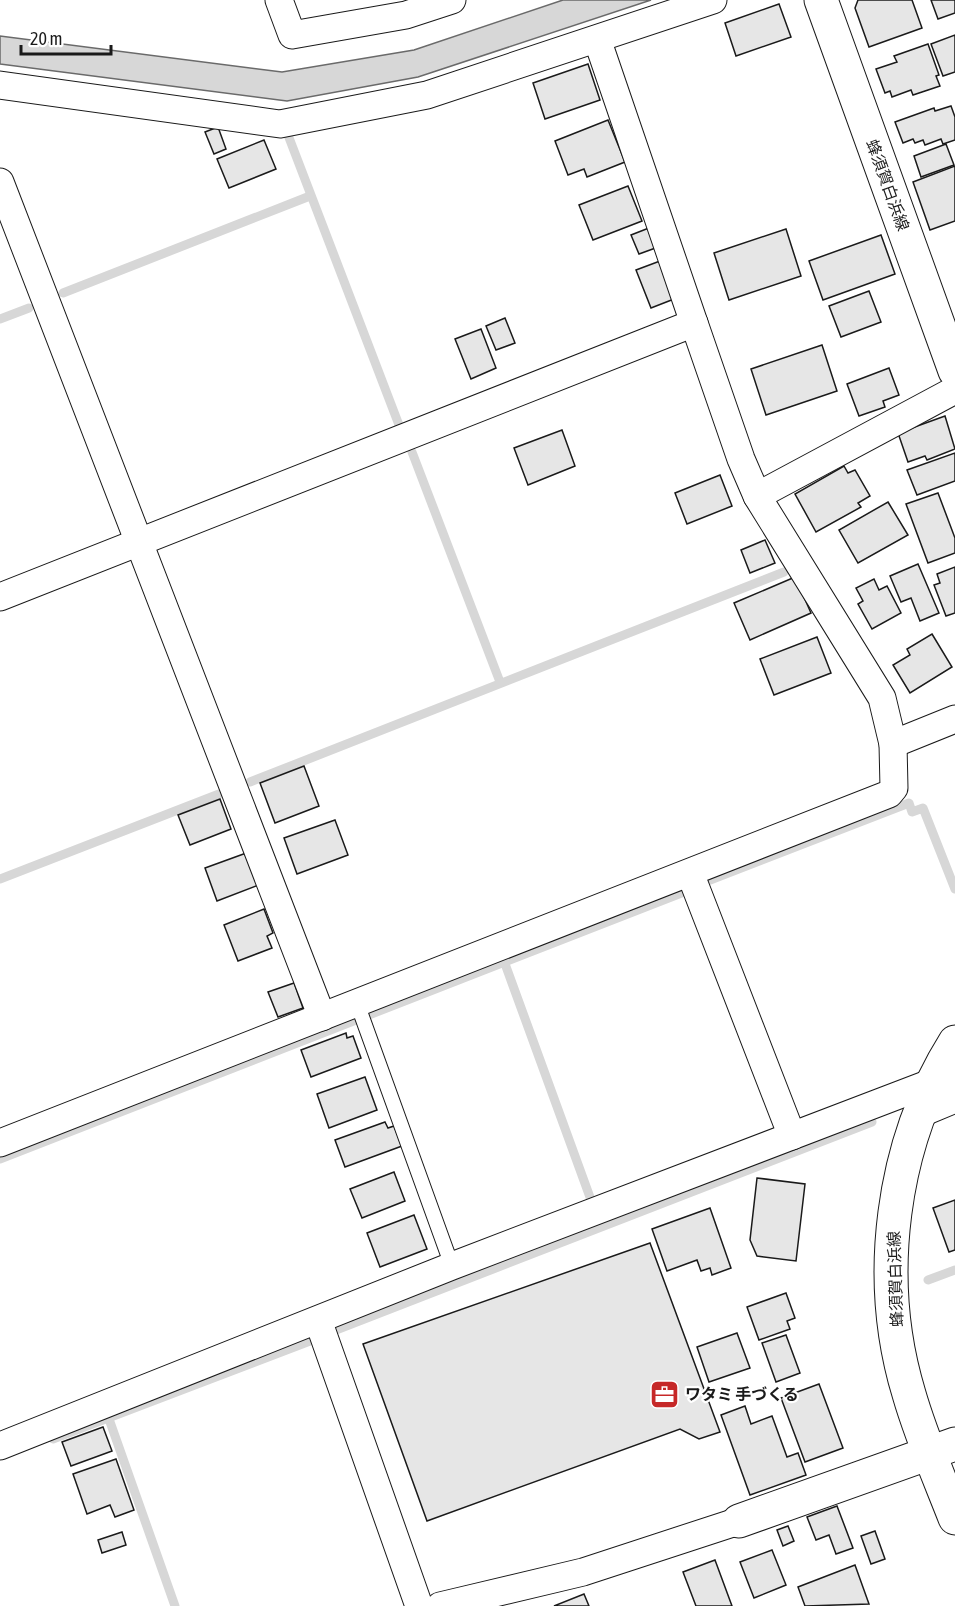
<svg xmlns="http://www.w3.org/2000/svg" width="955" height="1606" viewBox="0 0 955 1606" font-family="'Asap Condensed','Noto Sans JP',sans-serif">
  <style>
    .water { fill: #d7d7d7; stroke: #6a6a6a; stroke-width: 1.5 }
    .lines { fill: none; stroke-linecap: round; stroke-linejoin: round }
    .stream { stroke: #d7d7d7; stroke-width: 9 }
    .building { fill: #e6e6e6; stroke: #1a1a1a; stroke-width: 1.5 }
    .service-casing { stroke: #1a1a1a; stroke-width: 16 }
    .minor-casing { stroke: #1a1a1a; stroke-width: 29 }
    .tertiary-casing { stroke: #1a1a1a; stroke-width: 35 }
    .secondary-casing { stroke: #1a1a1a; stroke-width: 35 }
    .service { stroke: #fff; stroke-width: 14 }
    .minor { stroke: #fff; stroke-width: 27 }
    .tertiary { stroke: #fff; stroke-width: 33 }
    .secondary { stroke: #fff; stroke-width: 33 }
    .labels { text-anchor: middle; stroke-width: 4.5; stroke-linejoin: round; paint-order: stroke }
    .street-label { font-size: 16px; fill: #1a1a1a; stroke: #fff }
    .poi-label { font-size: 16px; font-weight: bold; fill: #1a1a1a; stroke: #fff; text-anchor: start }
  </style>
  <rect width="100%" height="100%" fill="#fff"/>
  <!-- water -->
  <path class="water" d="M563,0H651L418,77L287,101L0,64V36L282,72L414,50Z"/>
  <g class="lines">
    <!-- stream -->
    <g class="stream">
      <path d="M288,135L399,425"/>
      <path d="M63,293L310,196"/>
      <path d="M0,319L29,308"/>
      <path d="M412,452L500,682"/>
      <path d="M250,782L784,572"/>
      <path d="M0,879L219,794"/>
      <path d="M705,882L909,803L912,812L923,808L955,889"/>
      <path d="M504,961L591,1200"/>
      <path d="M0,1159L684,892"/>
      <path d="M928,1280L955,1270"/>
      <path d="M336,1330L872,1122"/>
      <path d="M109,1419L175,1606"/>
      <path d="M53,1439L310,1341"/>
    </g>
  </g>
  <!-- building -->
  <g class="building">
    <path d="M858,0H912L922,28L869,47L855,8Z"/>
    <path d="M931,0H955V13L938,19Z"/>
    <path d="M779,4L791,37L736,56L725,23Z"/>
    <path d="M955,35V72L943,76L931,44Z"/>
    <path d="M928,44L939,75L936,76L940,86L913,95L911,90L892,97L890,91L885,93L876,69L897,62L894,56Z"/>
    <path d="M588,64L600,100L545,119L533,83Z"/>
    <path d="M951,106L955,117V140L943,144L941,139L925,145L923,140L915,143L913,139L903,143L895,122L934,108L935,111Z"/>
    <path d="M608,120L625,162L587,177L584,169L568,175L555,141Z"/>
    <path d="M218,127L226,149L214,154L205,132Z"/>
    <path d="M264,140L276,169L229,188L217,159Z"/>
    <path d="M946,144L954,165L921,177L914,156Z"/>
    <path d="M955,166V221L930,230L913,182Z"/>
    <path d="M628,186L642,221L593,240L579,205Z"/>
    <path d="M654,226L661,246L639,254L631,235Z"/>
    <path d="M786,229L801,276L729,300L714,253Z"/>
    <path d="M881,235L895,274L823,300L809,261Z"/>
    <path d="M660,261L674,299L651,308L636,270Z"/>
    <path d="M869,291L881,322L841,337L829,306Z"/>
    <path d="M505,318L515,343L496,350L486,326Z"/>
    <path d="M481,329L496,368L471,379L455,339Z"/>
    <path d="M822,345L837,391L766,415L751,369Z"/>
    <path d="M889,368L899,395L883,401L885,407L859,416L847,384Z"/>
    <path d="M945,416L955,449L927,460L925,456L908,462L898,433Z"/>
    <path d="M562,430L575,466L528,485L514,448Z"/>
    <path d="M955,453V481L917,495L907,470Z"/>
    <path d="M844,466L848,473L855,470L870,496L858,503L861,507L816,532L795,494Z"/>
    <path d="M720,475L732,506L687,524L675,493Z"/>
    <path d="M938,493L955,538V553L928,563L906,504Z"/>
    <path d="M888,502L908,535L858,563L839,530Z"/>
    <path d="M765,540L775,563L750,573L741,550Z"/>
    <path d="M918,564L939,613L920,621L911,598L901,602L890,576Z"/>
    <path d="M955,567V613L946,616L934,585L940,583L937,574Z"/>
    <path d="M795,577L811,613L750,640L734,603Z"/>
    <path d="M874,579L879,590L887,586L901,613L872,629L858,604L863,601L856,588Z"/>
    <path d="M932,634L952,667L910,693L893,665L910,655L907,649Z"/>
    <path d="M817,637L831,673L774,695L760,659Z"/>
    <path d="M304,766L319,806L275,823L260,783Z"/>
    <path d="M220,799L231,829L190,845L178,815Z"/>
    <path d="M335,820L348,855L297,874L284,838Z"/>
    <path d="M249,852L261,884L217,901L205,868Z"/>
    <path d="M264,909L273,933L267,936L272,948L238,961L224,925Z"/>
    <path d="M294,983L303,1008L278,1017L268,992Z"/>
    <path d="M346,1033L347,1038L353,1036L361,1058L311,1077L301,1050Z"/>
    <path d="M365,1077L377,1110L329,1128L317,1094Z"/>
    <path d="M385,1122L388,1128L394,1126L402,1146L345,1167L335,1140Z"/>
    <path d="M394,1172L405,1201L362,1218L350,1189Z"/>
    <path d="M757,1178L805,1184L796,1261L757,1256L750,1240Z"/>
    <path d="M955,1200V1250L949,1252L933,1208Z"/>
    <path d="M710,1208L731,1268L712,1275L710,1268L701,1271L697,1260L667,1271L652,1229Z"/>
    <path d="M414,1215L427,1249L380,1267L367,1233Z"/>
    <path d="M650,1243L720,1432L699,1439L680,1429L427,1521L363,1344Z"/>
    <path d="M786,1293L795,1318L787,1321L790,1329L759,1340L747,1307Z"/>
    <path d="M737,1333L750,1368L709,1382L697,1347Z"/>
    <path d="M786,1335L800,1373L776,1382L762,1343Z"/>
    <path d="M819,1384L843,1448L805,1462L781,1398Z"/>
    <path d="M745,1406L751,1424L772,1416L787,1457L798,1453L806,1475L750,1495L721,1415Z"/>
    <path d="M103,1427L112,1451L71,1466L62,1442Z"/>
    <path d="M116,1459L134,1510L115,1517L110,1505L87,1514L73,1474Z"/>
    <path d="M837,1506L853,1548L836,1554L829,1535L816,1540L807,1517Z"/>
    <path d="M788,1526L794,1541L783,1546L777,1530Z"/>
    <path d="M875,1531L885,1559L871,1564L861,1536Z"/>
    <path d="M122,1532L126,1545L102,1553L98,1540Z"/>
    <path d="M772,1550L786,1585L754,1598L740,1562Z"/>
    <path d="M715,1560L732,1606H696L683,1572Z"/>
    <path d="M855,1565L869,1604L805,1606L798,1587Z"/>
    <path d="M584,1594L589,1606H554Z"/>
  </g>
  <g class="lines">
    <defs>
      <path id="service" d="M357,1003L452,1266"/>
      <g id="minor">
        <path d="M279,0L292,35L406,15L452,0"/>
        <path d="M597,39L694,323"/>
        <path d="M0,85L280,124L427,95L713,0"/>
        <path d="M0,182L322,1017"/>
        <path d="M757,496L955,390"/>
        <path d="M0,597L694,323L741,459L757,496L882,698L893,744L894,788L889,794L0,1143"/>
        <path d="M893,744L955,719"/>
        <path d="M690,873L792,1136"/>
        <path d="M919,1114L955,1099"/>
        <path d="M318,1320L419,1606"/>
        <path d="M0,1446L452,1266L946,1077"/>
        <path d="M440,1606L583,1572L739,1521"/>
      </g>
      <path id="tertiary" d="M739,1521L955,1444"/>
      <g id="secondary">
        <path d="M821,0L955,371"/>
        <path d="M955,1042C891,1144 874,1279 909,1394C921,1436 939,1477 955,1518"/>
      </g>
    </defs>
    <!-- service casing -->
    <use href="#service" class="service-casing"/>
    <!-- minor casing -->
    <use href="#minor" class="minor-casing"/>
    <!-- tertiary casing -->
    <use href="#tertiary" class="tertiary-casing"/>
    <!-- secondary casing -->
    <use href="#secondary" class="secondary-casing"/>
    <!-- service -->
    <use href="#service" class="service"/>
    <!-- minor -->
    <use href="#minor" class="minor"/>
    <!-- tertiary -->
    <use href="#tertiary" class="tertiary"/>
    <!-- secondary -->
    <use href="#secondary" class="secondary"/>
  </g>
  <!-- icons -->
  <defs>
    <symbol id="office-square" viewBox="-11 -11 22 22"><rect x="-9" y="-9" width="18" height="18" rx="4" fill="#c62828" stroke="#fff"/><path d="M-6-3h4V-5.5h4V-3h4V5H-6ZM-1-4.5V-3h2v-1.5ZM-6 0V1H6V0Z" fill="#fff"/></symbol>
  </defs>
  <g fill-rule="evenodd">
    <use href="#office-square" x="648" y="1378" width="33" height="33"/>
  </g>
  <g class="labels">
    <!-- street labels -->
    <g class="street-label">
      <text transform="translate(888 185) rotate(70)" y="6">蜂須賀白浜線</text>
      <text transform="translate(895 1279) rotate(-92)" y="6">蜂須賀白浜線</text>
    </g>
    <!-- poi labels -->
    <g class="poi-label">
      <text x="685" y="1400">ワタミ 手づくる</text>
    </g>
  </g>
  <!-- scale -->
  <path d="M21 45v9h90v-9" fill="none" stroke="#1a1a1a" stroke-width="3"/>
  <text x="30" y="45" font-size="18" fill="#1a1a1a" stroke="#ffffff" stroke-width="4.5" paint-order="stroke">20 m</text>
</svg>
